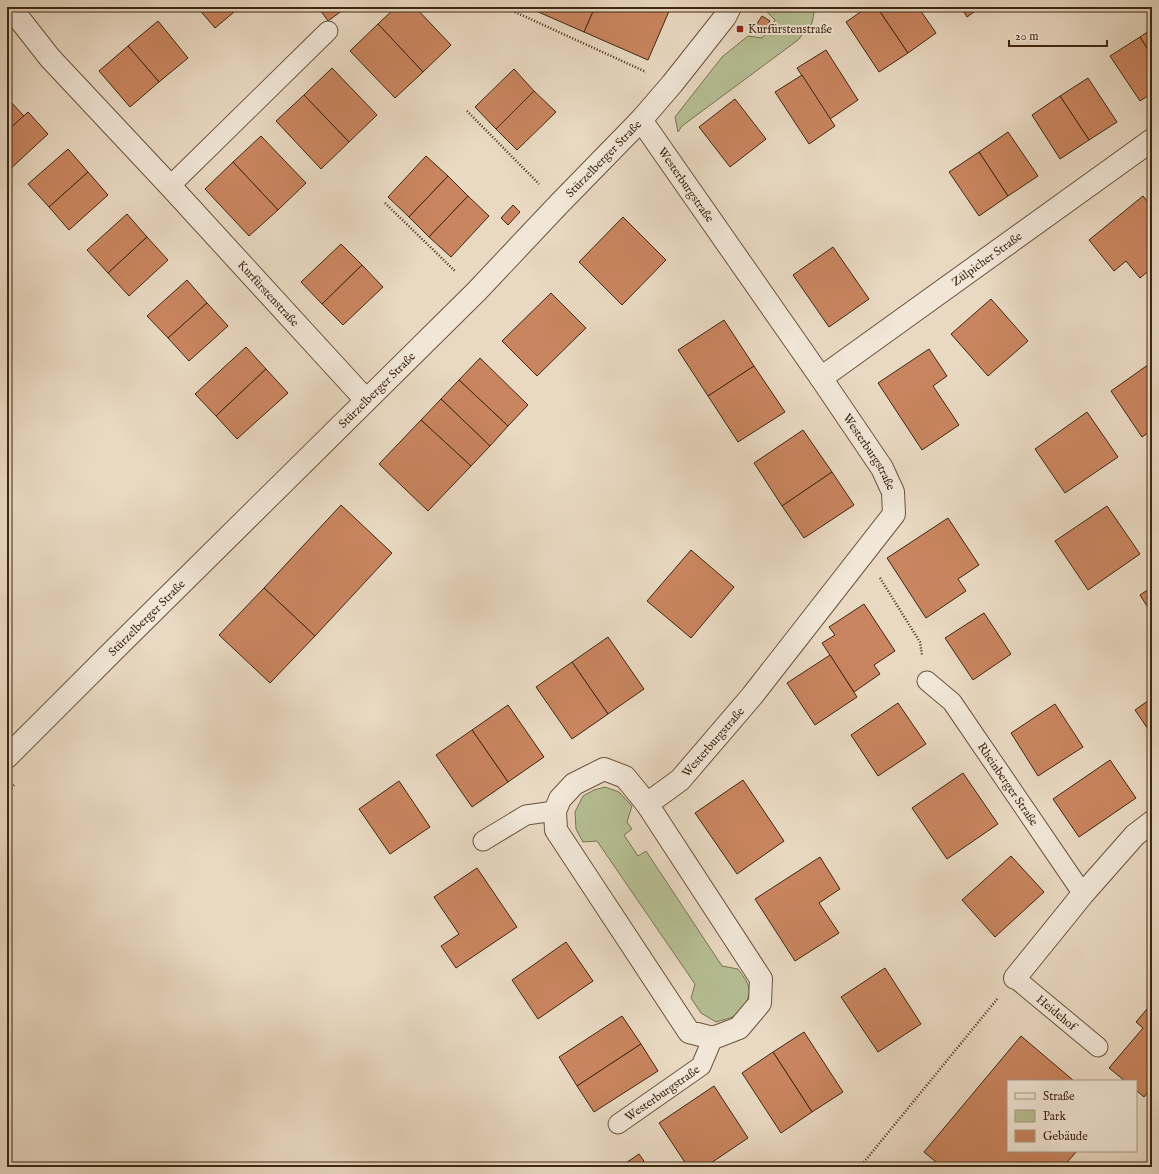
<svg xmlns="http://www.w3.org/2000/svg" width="1159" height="1174" viewBox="0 0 1159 1174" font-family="'IM FELL English',serif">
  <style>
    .green { fill: #b6bf94; stroke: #7a7353 }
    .building { fill: #c9855f; stroke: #3f2712 }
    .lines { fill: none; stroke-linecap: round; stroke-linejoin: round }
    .lane-casing { stroke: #6a543e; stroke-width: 21 }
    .street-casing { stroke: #6a543e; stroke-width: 24 }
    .path { stroke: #3f2712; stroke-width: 2.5; stroke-dasharray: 1 2; stroke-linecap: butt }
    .lane { stroke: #f1e6d7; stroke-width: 19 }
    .street { stroke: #f1e6d7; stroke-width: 22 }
    .poi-dot { fill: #8f2418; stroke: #f1e6d7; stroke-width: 1.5 }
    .labels { text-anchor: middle; stroke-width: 4; stroke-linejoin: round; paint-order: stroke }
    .poi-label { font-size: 12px; fill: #3f2712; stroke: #f1e6d7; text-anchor: start }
    .street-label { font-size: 12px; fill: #3f2712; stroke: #f1e6d7 }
  </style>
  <rect width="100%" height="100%" fill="#e9d9c2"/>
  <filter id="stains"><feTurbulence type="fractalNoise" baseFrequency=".005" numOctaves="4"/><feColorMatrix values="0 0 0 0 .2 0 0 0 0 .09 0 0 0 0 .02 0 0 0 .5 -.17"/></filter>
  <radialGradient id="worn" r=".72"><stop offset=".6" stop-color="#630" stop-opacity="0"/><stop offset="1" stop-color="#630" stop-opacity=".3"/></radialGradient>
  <!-- green -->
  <g class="green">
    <path d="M765,7H815L812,23L798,40L682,126L678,132L675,117L722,57L748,36L762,38L775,20L766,11Z"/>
    <path d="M605,787L619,792L632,806L627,822L632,829L624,835L638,856L646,851L722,966L738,969C742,975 748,981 749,989C750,999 743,1011 734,1016C729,1019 722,1020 716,1022L701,1013L691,998L695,984L597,841L583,842L576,829L575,812L583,796L594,790Z"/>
  </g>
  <!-- building -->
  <g class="building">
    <path d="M197,7H240L215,28Z"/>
    <path d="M318,7H347L328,21Z"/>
    <path d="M396,7H415L451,45L423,72L378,24Z"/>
    <path d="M527,7H595L584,32Z"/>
    <path d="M595,7H666L670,9L648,60L584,32Z"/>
    <path d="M868,7H877L908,53L879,72L846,22Z"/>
    <path d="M877,7H918L936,33L908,53Z"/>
    <path d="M961,7H981L967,17Z"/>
    <path d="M762,16L770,21L761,35L753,30Z"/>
    <path d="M158,21L188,58L159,82L128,46Z"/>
    <path d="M378,24L423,72L395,98L350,51Z"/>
    <path d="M1152,29V56L1140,37Z"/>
    <path d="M1140,37L1152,56V93L1140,101L1110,56Z"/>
    <path d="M128,46L159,82L130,107L99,71Z"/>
    <path d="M826,50L858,100L830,119L797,68Z"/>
    <path d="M332,68L377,115L349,142L304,95Z"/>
    <path d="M514,69L534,91L496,129L475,107Z"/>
    <path d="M802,75L835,126L809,144L775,92Z"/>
    <path d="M1088,78L1117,122L1089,140L1060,96Z"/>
    <path d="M534,91L556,112L517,150L496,129Z"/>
    <path d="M304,95L349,142L321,169L276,121Z"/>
    <path d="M1060,96L1089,140L1060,159L1032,115Z"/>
    <path d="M7,98L24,116L7,131Z"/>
    <path d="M735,99L766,139L730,167L699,127Z"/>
    <path d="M28,112L48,134L7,172V131Z"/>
    <path d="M1008,132L1038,176L1008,196L979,152Z"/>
    <path d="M261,136L306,183L278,210L233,162Z"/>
    <path d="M68,149L88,172L49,207L28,184Z"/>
    <path d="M979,152L1008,196L979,216L949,172Z"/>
    <path d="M426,156L448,176L409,217L388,197Z"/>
    <path d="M233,162L278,210L249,236L205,189Z"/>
    <path d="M88,172L108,195L69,230L49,207Z"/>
    <path d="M448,176L468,196L429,237L409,217Z"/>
    <path d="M468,196L489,216L451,257L429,237Z"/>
    <path d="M1143,196L1152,207V268L1140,278L1126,261L1114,271L1089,240Z"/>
    <path d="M513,205L520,212L508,225L501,218Z"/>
    <path d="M127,214L147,237L108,273L87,250Z"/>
    <path d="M623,217L666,260L622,305L579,262Z"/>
    <path d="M147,237L168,260L129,296L108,273Z"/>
    <path d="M341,244L362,265L322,304L301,282Z"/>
    <path d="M833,247L869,299L829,327L793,275Z"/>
    <path d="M362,265L383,287L343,325L322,304Z"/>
    <path d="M187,280L207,303L168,338L147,316Z"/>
    <path d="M551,293L586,328L537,376L502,341Z"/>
    <path d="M991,299L1028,341L988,376L951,334Z"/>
    <path d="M207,303L228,326L189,361L168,338Z"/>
    <path d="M724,320L754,366L708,396L678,350Z"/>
    <path d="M246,347L266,369L216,416L195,394Z"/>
    <path d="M929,349L947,376L933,386L959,425L922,450L878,383Z"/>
    <path d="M480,358L528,405L508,426L459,380Z"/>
    <path d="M1152,362V430L1142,437L1111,391Z"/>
    <path d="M754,366L785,412L738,442L708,396Z"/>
    <path d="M266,369L288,393L237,439L216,416Z"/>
    <path d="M459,380L508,426L490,446L441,399Z"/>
    <path d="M441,399L490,446L471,466L421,420Z"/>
    <path d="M1087,412L1118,457L1065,493L1035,449Z"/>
    <path d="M421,420L471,466L428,511L379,464Z"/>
    <path d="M803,430L832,472L782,506L754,463Z"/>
    <path d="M832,472L854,505L804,538L782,506Z"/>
    <path d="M341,505L392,553L315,636L264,588Z"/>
    <path d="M1107,506L1140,554L1088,590L1055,541Z"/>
    <path d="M948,518L979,565L958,579L966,591L926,618L887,558Z"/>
    <path d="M691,550L734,587L691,638L647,601Z"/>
    <path d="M1152,587V614L1140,595Z"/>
    <path d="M264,588L315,636L270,683L219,635Z"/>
    <path d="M864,604L895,651L874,665L880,674L854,692L822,643L835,635L829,627Z"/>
    <path d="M984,613L1011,654L973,680L945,638Z"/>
    <path d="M608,637L644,689L608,714L572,662Z"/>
    <path d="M830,655L857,697L815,725L787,683Z"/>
    <path d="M572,662L608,714L572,739L536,687Z"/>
    <path d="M1152,698V735L1135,710Z"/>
    <path d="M898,703L926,744L878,776L851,735Z"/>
    <path d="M1055,704L1083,747L1038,776L1011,733Z"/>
    <path d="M508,705L544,757L508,782L472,730Z"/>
    <path d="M472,730L508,782L472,807L436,755Z"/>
    <path d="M1110,760L1136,798L1079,837L1053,799Z"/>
    <path d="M963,773L998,824L947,859L912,808Z"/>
    <path d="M743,780L784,841L737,874L695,813Z"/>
    <path d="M399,781L430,827L390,854L359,809Z"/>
    <path d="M1011,856L1044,892L995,937L962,900Z"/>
    <path d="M820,857L840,889L819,903L839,933L795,961L755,899Z"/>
    <path d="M477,868L517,927L456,968L441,946L459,934L434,897Z"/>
    <path d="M566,942L593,981L538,1019L512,980Z"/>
    <path d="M885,968L921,1024L878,1052L841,997Z"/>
    <path d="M1152,1003V1087L1144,1097L1136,1090V1081H1125L1109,1068L1143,1028L1136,1022Z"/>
    <path d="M622,1016L641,1044L577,1086L559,1057Z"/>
    <path d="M804,1032L843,1092L812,1112L773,1052Z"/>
    <path d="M1021,1036L1074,1081H1008V1151H1077L1063,1167H942L924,1152Z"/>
    <path d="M641,1044L658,1071L594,1112L577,1086Z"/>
    <path d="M773,1052L812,1112L781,1133L742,1073Z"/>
    <path d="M714,1086L748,1138L705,1167H688L659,1123Z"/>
    <path d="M639,1154L648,1167H620Z"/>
  </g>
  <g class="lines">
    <defs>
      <g id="lane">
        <path d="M170,186L328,31"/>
        <path id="s1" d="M927,681L952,702L1083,894"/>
        <path d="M483,841L526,815L555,811"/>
        <path id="s2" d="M1015,978L1098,1047"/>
        <path id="s3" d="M618,1124L701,1066L713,1038"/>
      </g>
      <g id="street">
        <path id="s4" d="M10,7L50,58L170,186L366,400"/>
        <path id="s5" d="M641,120L821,378L882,468L893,492L894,514L752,696L680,780L647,804"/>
        <path id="s6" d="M821,378L1152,140"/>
        <path id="s7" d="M7,757L118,646L477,291L559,204L641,120L672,84L725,17L730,7"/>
        <path d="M604,769L625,777L647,804L761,979L760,1003L739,1028L713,1038L689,1032L556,830L555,811L560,799L574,784Z"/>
        <path d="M1015,978L1083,894L1135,835L1152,822"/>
      </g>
    </defs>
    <!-- lane casing -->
    <use href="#lane" class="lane-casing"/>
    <!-- street casing -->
    <use href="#street" class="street-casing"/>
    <!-- path -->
    <g class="path">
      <path d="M504,7L646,72"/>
      <path d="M467,111L539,184"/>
      <path d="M385,203L456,272"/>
      <path d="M880,578L920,642L922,655"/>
      <path d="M7,792L14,785"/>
      <path d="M860,1167L998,998"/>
    </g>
    <!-- lane -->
    <use href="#lane" class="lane"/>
    <!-- street -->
    <use href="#street" class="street"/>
  </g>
  <!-- markers -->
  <rect class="poi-dot" x="736" y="25" width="8" height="8" rx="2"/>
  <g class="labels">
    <!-- poi labels -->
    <g class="poi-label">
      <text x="748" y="33">Kurfürstenstraße</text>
    </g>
    <!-- street labels -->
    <g class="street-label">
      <text dy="4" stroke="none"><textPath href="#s7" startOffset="845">Stürzelberger Straße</textPath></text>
      <text dy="4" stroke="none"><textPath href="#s5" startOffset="79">Westerburgstraße</textPath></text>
      <text dy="4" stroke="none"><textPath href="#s6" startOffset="204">Zülpicher Straße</textPath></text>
      <text dy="4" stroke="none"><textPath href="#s4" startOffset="386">Kurfürstenstraße</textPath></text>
      <text dy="4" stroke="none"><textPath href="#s7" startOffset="521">Stürzelberger Straße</textPath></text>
      <text dy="4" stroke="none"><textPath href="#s5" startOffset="403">Westerburgstraße</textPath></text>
      <text dy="4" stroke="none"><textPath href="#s7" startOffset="197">Stürzelberger Straße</textPath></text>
      <text transform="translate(713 742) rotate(-49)" y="4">Westerburgstraße</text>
      <text dy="4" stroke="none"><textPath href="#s1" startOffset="132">Rheinberger Straße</textPath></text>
      <text dy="4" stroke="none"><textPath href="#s2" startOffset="54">Heidehof</textPath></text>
      <text dy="4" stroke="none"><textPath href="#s3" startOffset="54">Westerburgstraße</textPath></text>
    </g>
  </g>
  <!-- margin -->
  <rect width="1159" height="1174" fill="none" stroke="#e9d9c2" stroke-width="24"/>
  <rect x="8" y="8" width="1143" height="1158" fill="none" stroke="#3f2712" stroke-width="2"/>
  <rect x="12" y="12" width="1135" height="1150" fill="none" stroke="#3f2712"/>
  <!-- legend -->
  <rect x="1007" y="1080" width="130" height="72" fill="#f1e6d7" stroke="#aa9a88"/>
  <rect x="1015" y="1093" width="20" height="6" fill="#f1e6d7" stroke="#aa9a88"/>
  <text x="1043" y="1100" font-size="12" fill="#3f2712">Straße</text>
  <rect x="1015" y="1110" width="20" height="12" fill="#b6bf94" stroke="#aa9a88"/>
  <text x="1043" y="1120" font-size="12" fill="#3f2712">Park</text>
  <rect x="1015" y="1130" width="20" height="12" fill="#c9855f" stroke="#aa9a88"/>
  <text x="1043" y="1140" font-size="12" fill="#3f2712">Gebäude</text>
  <!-- scale -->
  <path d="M1009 40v6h98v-6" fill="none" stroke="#3f2712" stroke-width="2"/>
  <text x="1015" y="40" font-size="12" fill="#3f2712" stroke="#f1e6d7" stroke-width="3" paint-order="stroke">20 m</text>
  <rect width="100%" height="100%" filter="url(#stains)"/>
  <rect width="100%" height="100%" fill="url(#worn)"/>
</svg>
